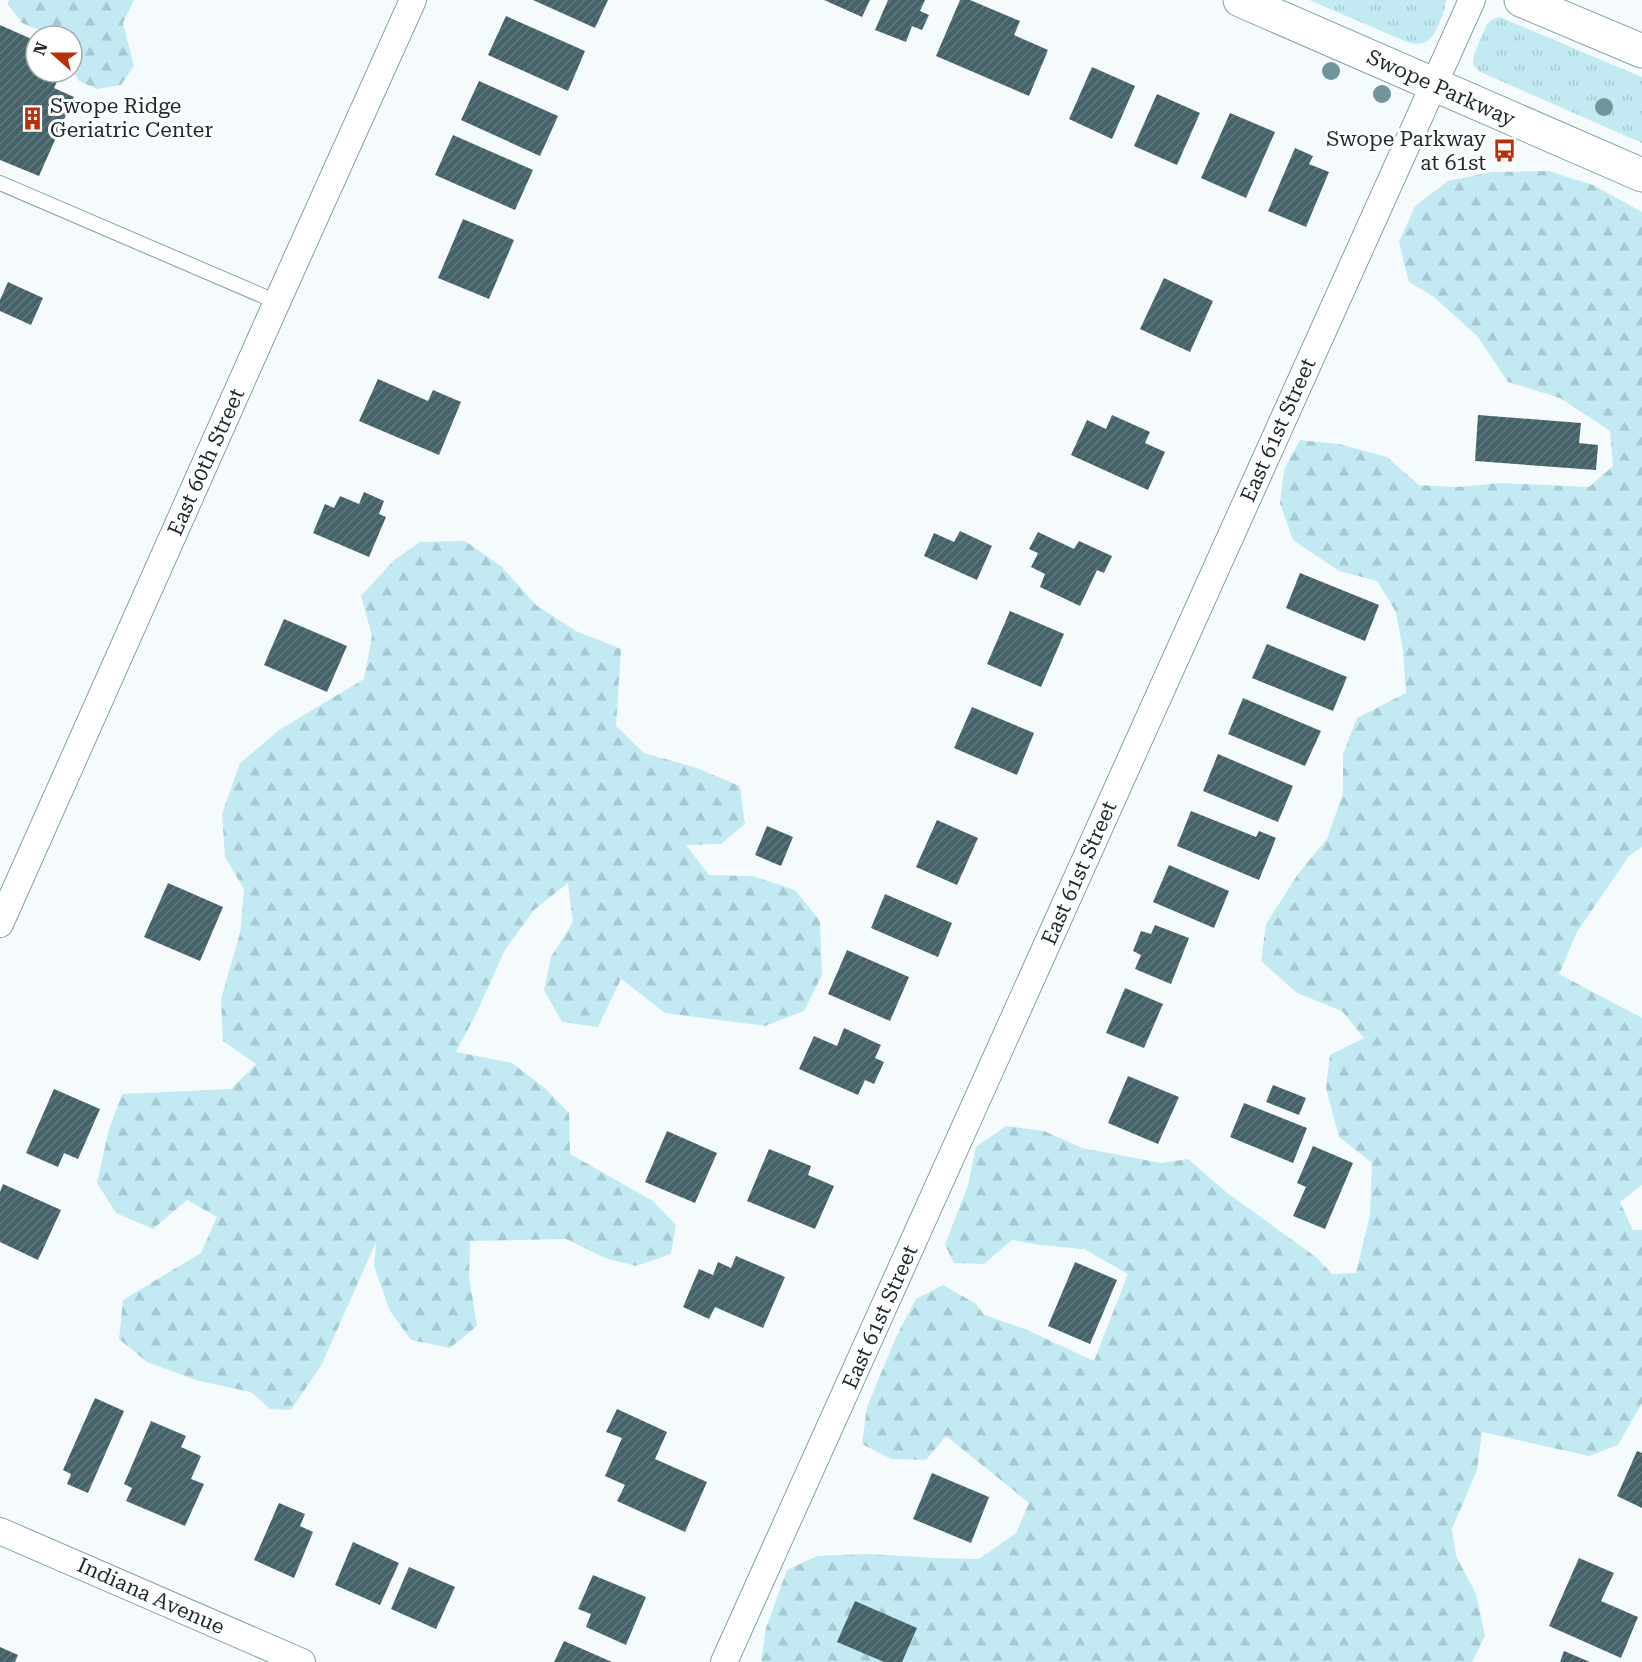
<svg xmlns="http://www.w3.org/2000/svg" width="1642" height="1662" viewBox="0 0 1642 1662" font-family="'Roboto Serif',serif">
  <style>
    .grass { fill: url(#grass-tufts) }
    .forest { fill: url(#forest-firs) }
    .building { fill: url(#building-hatch) }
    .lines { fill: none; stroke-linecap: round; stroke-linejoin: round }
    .service-casing { stroke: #82a1a9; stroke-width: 16 }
    .minor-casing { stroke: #82a1a9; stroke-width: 28 }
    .secondary-casing { stroke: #82a1a9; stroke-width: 35 }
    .service { stroke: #fff; stroke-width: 14 }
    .minor { stroke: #fff; stroke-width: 26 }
    .secondary { stroke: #fff; stroke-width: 33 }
    .tree { fill: #72949b }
    .labels { text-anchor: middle; stroke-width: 6; stroke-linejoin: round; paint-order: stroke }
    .street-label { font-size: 21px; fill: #1e2a2d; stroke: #fff }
    .poi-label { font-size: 21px; fill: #1e2a2d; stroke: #fff; text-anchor: start }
  </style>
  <defs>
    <pattern id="grass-tufts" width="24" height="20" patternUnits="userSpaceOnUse" patternTransform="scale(1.5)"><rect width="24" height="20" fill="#c3eaf3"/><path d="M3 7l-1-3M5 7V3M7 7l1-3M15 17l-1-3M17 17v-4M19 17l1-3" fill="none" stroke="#a7c9d1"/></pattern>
    <pattern id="forest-firs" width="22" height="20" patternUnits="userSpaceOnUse" patternTransform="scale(1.5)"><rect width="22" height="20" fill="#c3eaf3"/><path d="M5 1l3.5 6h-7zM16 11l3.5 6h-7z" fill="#a7c9d1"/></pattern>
    <pattern id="building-hatch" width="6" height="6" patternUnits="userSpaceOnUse" patternTransform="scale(1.5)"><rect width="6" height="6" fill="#456269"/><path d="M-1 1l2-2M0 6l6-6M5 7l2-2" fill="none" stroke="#63797f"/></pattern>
  </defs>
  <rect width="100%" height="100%" fill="#f5fbfd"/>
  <!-- grass -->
  <g class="grass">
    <path d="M1309,0H1446C1446,10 1435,38 1426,42C1419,45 1413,44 1407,42Z"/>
    <path d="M1500,17L1642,77V143L1478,71L1473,64L1474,54L1487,24L1493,19Z"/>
  </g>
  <!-- forest -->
  <g class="forest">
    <path d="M9,0H134L123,23L134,66L121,85L97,89L79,81L72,69V36H53L22,23L8,4Z"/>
    <path d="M1548,171L1593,185L1642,212V847L1629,856L1577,932L1559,974L1642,1018V1185L1620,1202L1633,1230H1642V1403L1618,1445L1589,1456L1482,1432L1477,1470L1452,1529L1456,1556L1476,1594L1485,1636L1472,1662H761L766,1628L787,1570L817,1556L868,1554L936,1558L979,1559L1016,1533L1029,1503L946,1436L926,1460L891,1459L862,1444L867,1407L896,1337L916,1299L943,1285L976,1304L984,1315L1025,1329L1094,1361L1128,1274L1084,1249L1039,1245L1012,1240L984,1264L954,1263L945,1245L968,1185L976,1147L1006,1126L1044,1131L1082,1148L1161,1163L1188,1159L1226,1192L1317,1258L1332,1274L1356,1273L1370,1215L1372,1163L1339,1137L1326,1088L1330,1055L1364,1038L1342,1011L1297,993L1261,961L1266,924L1298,874L1327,839L1343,793V754L1357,718L1406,693L1403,652L1396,612L1377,581L1339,571L1293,540L1280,503L1284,470L1300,440L1339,444L1387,457L1419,485L1456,487L1500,483L1589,487L1613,466L1610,431L1560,398L1508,382L1478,337L1434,297L1409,282L1399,242L1415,206L1448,181L1491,172Z"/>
    <path d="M465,541L502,567L536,605L576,631L621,649L616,726L644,753L694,767L740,786L745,824L721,844L686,845L709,875L753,876L795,890L820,921L822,975L804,1011L765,1026L665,1013L621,979L598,1027L562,1022L544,990L551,957L573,922L568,883L534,910L505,950L475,1016L456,1052L512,1063L546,1089L569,1113L570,1154L653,1201L676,1225L671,1254L636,1266L605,1258L566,1239L470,1241L469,1276L477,1326L450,1348L411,1340L390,1311L374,1266L376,1242L322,1364L291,1410L270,1409L251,1392L199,1381L147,1362L119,1339L123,1300L201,1253L217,1217L187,1200L153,1229L116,1213L97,1183L109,1129L122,1094L231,1089L256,1064L223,1041L221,999L240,933L244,889L225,857L222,814L240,763L279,730L364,679L372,636L361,596L394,560L420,542Z"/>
  </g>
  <!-- building -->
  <g class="building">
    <path d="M533,0H608L595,28Z"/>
    <path d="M824,0H870L862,17Z"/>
    <path d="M888,0H925L920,11L929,15L922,30L912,26L906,42L875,30Z"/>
    <path d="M960,0H970L1020,21L1014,35L1048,50L1029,96L936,56Z"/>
    <path d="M506,16L585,51L568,91L488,55Z"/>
    <path d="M0,25L36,41V72H61L54,88L74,97L39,176L0,160Z"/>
    <path d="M1092,67L1135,86L1112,139L1069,119Z"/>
    <path d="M479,81L558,116L540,156L461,120Z"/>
    <path d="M1157,94L1200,113L1177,165L1134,146Z"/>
    <path d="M1230,113L1275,132L1246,198L1201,178Z"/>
    <path d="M453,135L533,170L515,210L435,175Z"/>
    <path d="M1295,148L1313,156L1309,164L1329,172L1306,227L1268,211Z"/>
    <path d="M463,219L514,240L489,299L438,278Z"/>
    <path d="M1164,278L1213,301L1190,352L1140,329Z"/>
    <path d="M8,282L43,298L31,325L0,311V300Z"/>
    <path d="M378,379L428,401L433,390L461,402L439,455L359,421Z"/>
    <path d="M1112,415L1150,432L1145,443L1165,452L1148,490L1071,455L1087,420L1106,429Z"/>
    <path d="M1478,415L1581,423L1579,443L1598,445L1596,470L1475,461Z"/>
    <path d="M364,492L384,501L379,514L386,517L369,557L313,533L325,504L334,508L340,496L359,504Z"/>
    <path d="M960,531L992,546L977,580L924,556L934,533L954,542Z"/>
    <path d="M1038,532L1074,549L1079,541L1112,556L1104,573L1097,570L1080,606L1040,587L1045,574L1031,567L1038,553L1029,549Z"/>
    <path d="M1300,573L1379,605L1365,641L1286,608Z"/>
    <path d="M1010,611L1064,634L1041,687L987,664Z"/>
    <path d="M284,619L347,646L327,692L264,665Z"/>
    <path d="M1267,644L1347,677L1333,711L1252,678Z"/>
    <path d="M1243,698L1321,731L1305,766L1228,734Z"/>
    <path d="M972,707L1034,733L1017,775L954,748Z"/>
    <path d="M1218,754L1293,786L1278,822L1203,791Z"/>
    <path d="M1191,811L1256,837L1259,831L1276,838L1259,880L1177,846Z"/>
    <path d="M937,820L978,838L957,885L916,867Z"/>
    <path d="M767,826L793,837L781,866L755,855Z"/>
    <path d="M1169,865L1229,891L1214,928L1153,902Z"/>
    <path d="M168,883L223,907L200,961L144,937Z"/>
    <path d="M885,894L952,923L938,957L871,928Z"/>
    <path d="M1155,925L1189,938L1171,984L1135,969L1141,955L1133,951L1141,931L1151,934Z"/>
    <path d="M847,950L909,977L890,1021L828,994Z"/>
    <path d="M1125,988L1163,1004L1144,1048L1106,1033Z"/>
    <path d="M844,1028L881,1045L875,1058L884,1062L874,1084L865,1080L858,1095L799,1069L814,1036L837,1046Z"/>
    <path d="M1128,1076L1179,1097L1158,1144L1108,1123Z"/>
    <path d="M1273,1085L1306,1098L1299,1115L1266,1102Z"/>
    <path d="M54,1089L100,1109L78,1159L64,1153L58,1167L26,1153Z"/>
    <path d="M1244,1103L1307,1128L1293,1163L1230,1137Z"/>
    <path d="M667,1131L717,1153L695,1203L645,1182Z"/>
    <path d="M1313,1146L1353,1163L1325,1229L1293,1216L1306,1187L1297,1183Z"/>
    <path d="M769,1149L811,1166L808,1175L834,1186L815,1229L747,1201Z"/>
    <path d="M3,1184L61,1210L38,1260L0,1242V1192Z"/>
    <path d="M736,1256L785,1277L763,1328L715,1307L709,1319L683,1307L699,1269L713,1275L718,1262L731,1268Z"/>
    <path d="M1075,1262L1117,1280L1090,1344L1048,1326Z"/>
    <path d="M95,1398L124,1411L88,1493L67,1484L71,1474L63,1470Z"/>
    <path d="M617,1409L667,1432L655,1459L707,1482L685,1532L617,1501L625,1485L605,1476L622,1438L606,1432Z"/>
    <path d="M151,1421L186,1436L181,1447L201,1456L191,1479L204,1484L185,1526L126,1501L132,1488L124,1484Z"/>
    <path d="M1637,1451L1642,1453V1508L1617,1496Z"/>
    <path d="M932,1473L989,1497L971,1543L913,1519Z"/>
    <path d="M279,1503L305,1514L300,1526L313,1532L294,1578L254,1560Z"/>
    <path d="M353,1542L399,1563L380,1605L335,1585Z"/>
    <path d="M1579,1558L1614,1573L1601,1601L1638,1617L1621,1658L1549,1626Z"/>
    <path d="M409,1567L455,1587L436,1629L391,1609Z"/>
    <path d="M593,1575L646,1597L626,1645L586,1627L591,1614L578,1609Z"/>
    <path d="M855,1601L917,1628L902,1662H884L837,1642Z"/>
    <path d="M564,1641L612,1662H554Z"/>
    <path d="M0,1647L18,1655L15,1662H0Z"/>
    <path d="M1564,1651L1590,1662H1560Z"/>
  </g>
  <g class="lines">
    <defs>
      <path id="service" d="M0,183L277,302"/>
      <g id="minor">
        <path d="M0,924L277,302L413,0"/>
        <path d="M0,1531L302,1662"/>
        <path d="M724,1662L1472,0"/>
      </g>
      <g id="secondary">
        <path d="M1240,0L1642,175"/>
        <path d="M1521,0L1642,51"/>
      </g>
    </defs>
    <!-- service casing -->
    <use href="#service" class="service-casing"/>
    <!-- minor casing -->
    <use href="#minor" class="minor-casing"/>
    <!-- secondary casing -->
    <use href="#secondary" class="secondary-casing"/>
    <!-- service -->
    <use href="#service" class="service"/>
    <!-- minor -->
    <use href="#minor" class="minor"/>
    <!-- secondary -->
    <use href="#secondary" class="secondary"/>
  </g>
  <!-- trees -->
  <g class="tree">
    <circle cx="1331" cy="71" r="9"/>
    <circle cx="1382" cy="94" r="9"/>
    <circle cx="1604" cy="107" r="9"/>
  </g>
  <!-- icons -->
  <defs>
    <symbol id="building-bare" viewBox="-9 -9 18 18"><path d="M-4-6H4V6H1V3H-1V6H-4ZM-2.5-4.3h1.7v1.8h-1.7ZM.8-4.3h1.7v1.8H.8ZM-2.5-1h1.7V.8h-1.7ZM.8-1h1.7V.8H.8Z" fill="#ba3008" stroke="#fff" stroke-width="2.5" paint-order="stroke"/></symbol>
    <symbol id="bus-bare" viewBox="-9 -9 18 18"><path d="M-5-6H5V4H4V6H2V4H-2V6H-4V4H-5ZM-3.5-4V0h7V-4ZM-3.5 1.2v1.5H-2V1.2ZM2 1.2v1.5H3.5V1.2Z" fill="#ba3008" stroke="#fff" stroke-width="2.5" paint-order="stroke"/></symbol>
  </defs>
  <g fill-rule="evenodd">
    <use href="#building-bare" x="16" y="102" width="33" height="33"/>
    <use href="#bus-bare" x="1488" y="134" width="33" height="33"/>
  </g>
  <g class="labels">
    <!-- street labels -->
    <g class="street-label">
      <text transform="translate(1441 88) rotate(24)" y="7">Swope Parkway</text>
      <text transform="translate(1278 430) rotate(-66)" y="7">East 61st Street</text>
      <text transform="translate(206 462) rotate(-66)" y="7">East 60th Street</text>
      <text transform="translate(1079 873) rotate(-66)" y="7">East 61st Street</text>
      <text transform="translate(880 1317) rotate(-66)" y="7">East 61st Street</text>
      <text transform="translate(151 1596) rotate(24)" y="7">Indiana Avenue</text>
    </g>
    <!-- poi labels -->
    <g class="poi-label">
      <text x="50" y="113">Swope Ridge<tspan x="50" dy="24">Geriatric Center</tspan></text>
      <text x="1486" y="146" text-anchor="end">Swope Parkway<tspan x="1486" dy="24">at 61st</tspan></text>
    </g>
  </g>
  <!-- north arrow -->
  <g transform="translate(54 54) rotate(291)"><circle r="28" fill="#ffffff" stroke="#a5aaab" stroke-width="1.5"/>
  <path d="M0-4.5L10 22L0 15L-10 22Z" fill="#ba3008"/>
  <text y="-9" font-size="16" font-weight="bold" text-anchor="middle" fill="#1e2a2d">N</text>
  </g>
</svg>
